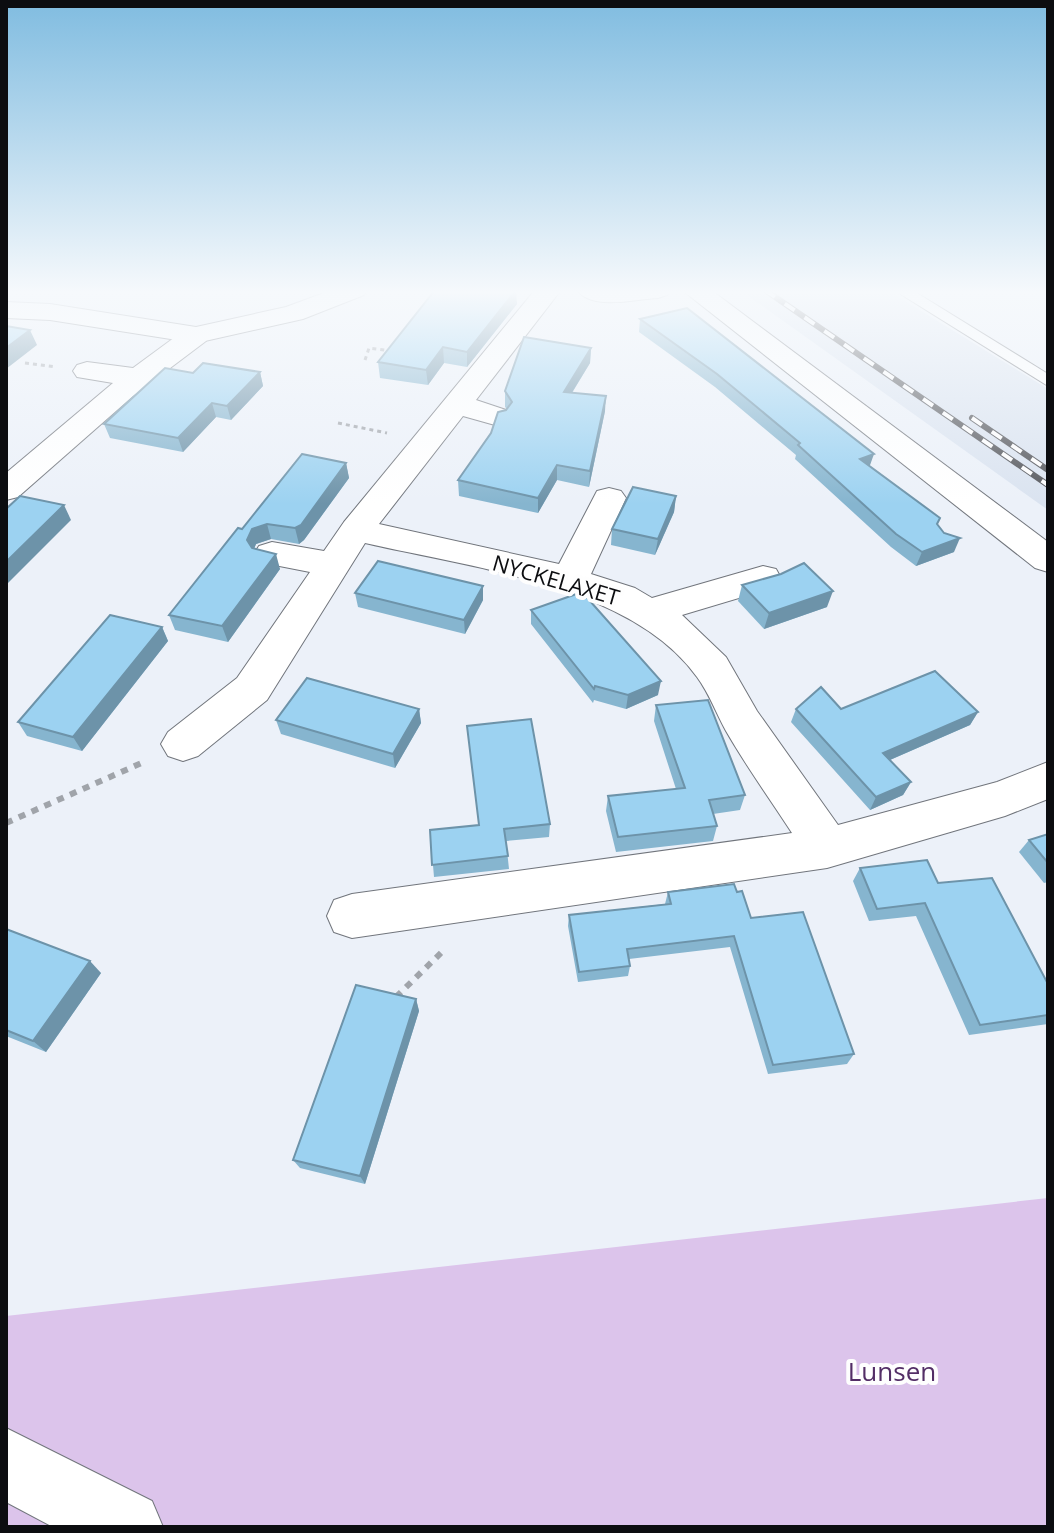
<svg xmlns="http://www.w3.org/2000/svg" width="1054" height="1533" viewBox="0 0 1054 1533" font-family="'Open Sans',sans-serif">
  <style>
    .built { fill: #dae3f0 }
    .green { fill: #dcc4eb }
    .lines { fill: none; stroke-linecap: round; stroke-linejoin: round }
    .service-casing { stroke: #71757c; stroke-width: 2 }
    .minor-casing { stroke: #71757c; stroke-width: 2 }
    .tertiary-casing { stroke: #71757c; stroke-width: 2 }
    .path-far1 { stroke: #a0a4aa; stroke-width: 3; stroke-dasharray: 4 4; stroke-linecap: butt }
    .path { stroke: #a0a4aa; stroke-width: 6; stroke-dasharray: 7 7; stroke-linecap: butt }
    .service { fill: #fff; fill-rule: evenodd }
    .minor { fill: #fff; fill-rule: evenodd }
    .tertiary { fill: #fff; fill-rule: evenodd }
    .rail-casing { stroke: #53555a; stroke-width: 6 }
    .rail { stroke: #fefefe; stroke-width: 4; stroke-dasharray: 12; stroke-linecap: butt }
    .wall { fill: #86b5cf }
    .shaded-wall { fill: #6d93a9 }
    .building { fill: #9cd2f1; stroke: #6d93a9; stroke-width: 2 }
    .labels { text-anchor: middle; stroke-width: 8; stroke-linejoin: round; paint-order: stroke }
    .street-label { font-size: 22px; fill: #0c0d10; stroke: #fefefe }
    .near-park-label { font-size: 26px; fill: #532e66; stroke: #fefefe }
  </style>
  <rect width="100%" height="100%" fill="#ecf1f9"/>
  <!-- built -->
  <path class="built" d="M740,290H887L1048,389V510Z"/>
  <!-- green -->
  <path class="green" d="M1048,1198V1527H6V1316Z"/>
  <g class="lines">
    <defs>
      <path id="service" d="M894,290H912L1048,374V386Z"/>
      <g id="minor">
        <path d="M535,290H561L476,400L506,410L510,416L506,422L495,425L463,416L379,524L559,564L597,491L609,488L621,491L626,498L591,574L635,588L652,598L763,566L776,569L781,578L776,587L682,615L726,657L757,711L838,825L997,782L1048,762V799L1005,816L827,868L352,938L334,932L327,916L334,900L352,894L792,833C770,799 746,766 726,731C716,713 709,693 697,677C632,585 468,567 365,543L267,700L198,756L183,761L168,756L161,744L168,732L237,678L310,572L259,562L254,554L259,546L272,542L324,551L344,522Z"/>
        <path d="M577,290H671L667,295L658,298C636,299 592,311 577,290Z"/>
        <path d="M682,290H711L1048,542V572L1035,568Z"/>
        <path d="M196,327L206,329L210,335L206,341L133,396L18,497L6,500V473L113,383L77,377L73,371L77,365L87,362L133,368L186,329Z"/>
        <path d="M6,1428L152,1501L163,1527H53L6,1502Z"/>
      </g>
      <path id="tertiary" d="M332,290H368L364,295L303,319L196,343L50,320L6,318V302L50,304L196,327L286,307Z"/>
    </defs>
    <!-- service casing -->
    <use href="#service" class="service-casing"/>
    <!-- minor casing -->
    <use href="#minor" class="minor-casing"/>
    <!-- tertiary casing -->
    <use href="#tertiary" class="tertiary-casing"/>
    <!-- path-far1 -->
    <g class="path-far1">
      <path d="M365,360L369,348L391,351"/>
      <path d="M25,363L56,367"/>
      <path d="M338,423L387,433"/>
    </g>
    <!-- path -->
    <g class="path">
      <path d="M6,823L146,761"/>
      <path d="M396,997L446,948"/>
    </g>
    <!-- service -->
    <use href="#service" class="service"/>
    <!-- minor -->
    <use href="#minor" class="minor"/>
    <!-- tertiary -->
    <use href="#tertiary" class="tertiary"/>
    <defs>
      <g id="rail">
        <path d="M765,290L1048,485"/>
        <path d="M972,418L1048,470"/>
      </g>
    </defs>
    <!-- rail casing -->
    <use href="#rail" class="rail-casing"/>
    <!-- rail -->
    <use href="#rail" class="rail"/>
  </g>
  <!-- wall -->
  <g class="wall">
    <path d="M517,304L467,367L444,363L428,385L380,378L378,362Z"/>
    <path d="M640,319L870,466L940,518L937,524L954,552L916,566L891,547L795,459L796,455L715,387L639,332Z"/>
    <path d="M591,348L590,363L572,393L605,411L589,487L557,480L538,513L459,496L458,480L507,409L505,407V391Z"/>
    <path d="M260,372L263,386L231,420L216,417L183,452L110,438L104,424L193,373Z"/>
    <path d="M346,463L349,478L304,540L299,544L271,539L256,544L254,549L280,569L228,642L175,630L169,615L242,529Z"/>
    <path d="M676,496L674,512L655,555L611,545L612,529Z"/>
    <path d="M742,585L827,607L764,629L738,601Z"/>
    <path d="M355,593L483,600L465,634L358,607Z"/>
    <path d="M531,610L658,695L626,709L594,700L593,703L531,624Z"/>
    <path d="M162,627L168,641L82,751L27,736L18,722Z"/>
    <path d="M656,705L745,795L740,810L713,814L717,826L713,841L616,852L606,811L608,796L676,789L654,721Z"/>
    <path d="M419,709L421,723L395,768L281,734L276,720Z"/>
    <path d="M796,709H841L978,712L970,725L890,760L911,782L903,795L870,810L791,722Z"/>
    <path d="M550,824L549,837L506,841L509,869L434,877L430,830Z"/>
    <path d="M1048,834V882L1044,883L1019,852L1029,840Z"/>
    <path d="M860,868L938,883L1048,984V1024L969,1035L916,916L869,921L853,881Z"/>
    <path d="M668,892H737L751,918L854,1054L847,1064L768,1074L730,947L629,959L630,966L628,976L578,982L568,926L569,915L665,904Z"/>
    <path d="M6,929L101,973L46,1052L6,1036Z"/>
    <path d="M416,999L419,1011L365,1184L300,1168L293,1160Z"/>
  </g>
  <!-- shaded-wall -->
  <g class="shaded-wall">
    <path d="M516,290L517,304L467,367V352Z"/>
    <path d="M30,330L37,345L6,369V348Z"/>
    <path d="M443,347L444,363L428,385L426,370Z"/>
    <path d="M591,348L590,363L563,407L564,392Z"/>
    <path d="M260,372L263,386L231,420L227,406Z"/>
    <path d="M606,396L605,411L589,487L590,471Z"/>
    <path d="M212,403L216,417L183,452L178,438Z"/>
    <path d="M874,454L869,468L860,459Z"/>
    <path d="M346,463L349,478L304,540L299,544L295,528Z"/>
    <path d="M557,465V480L538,513V498Z"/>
    <path d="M676,496L674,512L655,555L658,539Z"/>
    <path d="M64,505L71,520L6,585V562Z"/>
    <path d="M267,524L271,539L256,544L251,556L247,540L252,529Z"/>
    <path d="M960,538L954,552L916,566L922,552Z"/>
    <path d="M276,554L280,569L228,642L222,626Z"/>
    <path d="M483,586V600L465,634L464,620Z"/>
    <path d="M833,591L827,607L764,629L769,613Z"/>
    <path d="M162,627L168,641L82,751L73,737Z"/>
    <path d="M661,681L658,695L626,709L628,695Z"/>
    <path d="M419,709L421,723L395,768L393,754Z"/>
    <path d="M978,712L970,725L876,766L883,753Z"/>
    <path d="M911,782L903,795L870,810L876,797Z"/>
    <path d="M90,961L101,973L46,1052L33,1041Z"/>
    <path d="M416,999L419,1011L365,1184L360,1176Z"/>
  </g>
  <!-- building -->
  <g class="building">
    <path d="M435,290H516L467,352L443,347L426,370L378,362Z"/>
    <path d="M687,308L874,454L860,459L940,518L937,524L944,533L960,538L922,552L896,534L798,445L800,443L717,374L640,319Z"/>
    <path d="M6,326L30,330L6,348Z"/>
    <path d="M524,337L591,348L564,392L606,396L590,471L557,465L538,498L458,480L491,433L498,412L506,410L512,402L505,391Z"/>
    <path d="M203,363L260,372L227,406L212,403L178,438L104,424L165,368L193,373Z"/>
    <path d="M302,454L346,463L301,525L295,528L267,524L252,529L247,540L252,548L276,554L222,626L169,615L238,528L242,529Z"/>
    <path d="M633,487L676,496L658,539L612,529Z"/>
    <path d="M20,496L64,505L6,562V509Z"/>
    <path d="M378,561L483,586L464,620L355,593Z"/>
    <path d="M804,563L833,591L769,613L742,585L781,574Z"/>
    <path d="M582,592L661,681L628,695L595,686L594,689L531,610Z"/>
    <path d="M110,615L162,627L73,737L18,722Z"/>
    <path d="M935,671L978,712L883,753L911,782L876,797L796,709L821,687L841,709Z"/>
    <path d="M307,678L419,709L393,754L276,720Z"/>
    <path d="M708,700L745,795L709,800L717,826L618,837L608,796L685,788L656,705Z"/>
    <path d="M531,719L550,824L504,829L508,856L432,865L430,830L479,825L467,726Z"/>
    <path d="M1048,834V863L1029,840Z"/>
    <path d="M927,860L938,883L992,878L1048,984V1015L980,1025L925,903L877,909L860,868Z"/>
    <path d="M734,884L737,892L742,891L751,918L803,912L854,1054L773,1065L734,936L627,949L630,966L579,972L569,915L671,904L668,892Z"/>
    <path d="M6,929L90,961L33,1041L6,1030Z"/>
    <path d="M356,985L416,999L360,1176L293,1160Z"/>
  </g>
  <!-- sky -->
  <linearGradient id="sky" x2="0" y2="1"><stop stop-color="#80bce0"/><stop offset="0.58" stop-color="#f6f9fc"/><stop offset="1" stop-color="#f6f9fc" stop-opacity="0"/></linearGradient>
  <rect width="1054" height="504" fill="url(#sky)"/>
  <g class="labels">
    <!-- street labels -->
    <g class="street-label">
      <text transform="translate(556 580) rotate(16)" y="8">NYCKELAXET</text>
    </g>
    <!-- near-park labels -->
    <g class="near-park-label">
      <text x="892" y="1381">Lunsen</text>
    </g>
  </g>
  <!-- border -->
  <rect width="1054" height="1533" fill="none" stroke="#0c0d10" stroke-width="16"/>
</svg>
